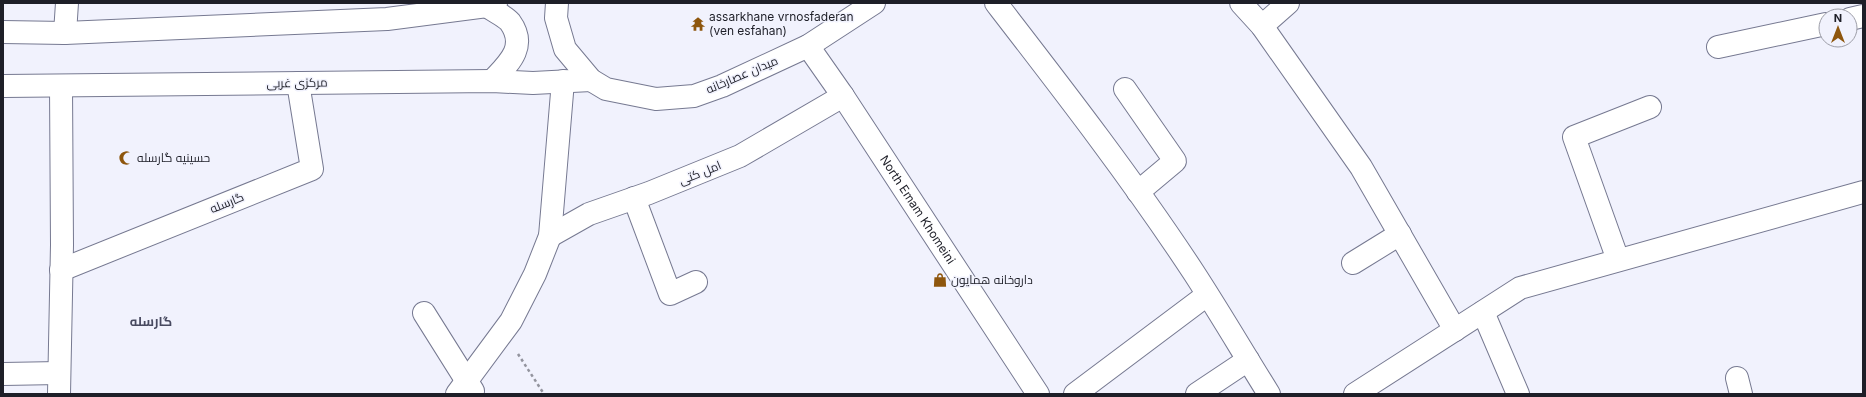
<svg xmlns="http://www.w3.org/2000/svg" width="1866" height="397" viewBox="0 0 1866 397" font-family="Inter,Cairo,sans-serif">
  <style>
    .lines { fill: none; stroke-linecap: round; stroke-linejoin: round }
    .minor-casing { stroke: #767991; stroke-width: 24 }
    .major-casing { stroke: #767991; stroke-width: 24 }
    .path { stroke: #93949e; stroke-width: 2.5; stroke-dasharray: 3 3; stroke-linecap: butt }
    .minor { stroke: #fff; stroke-width: 22 }
    .major { stroke: #fff; stroke-width: 22 }
    .labels { text-anchor: middle; stroke-width: 3; stroke-linejoin: round; paint-order: stroke }
    .poi-label { font-size: 12px; fill: #1e1f28; stroke: #f1f2fd; text-anchor: start }
    .street-label { font-size: 12px; fill: #1e1f28; stroke: #f1f2fd }
    .neighbourhood-label { font-size: 13px; font-weight: bold; fill: #484a60; stroke: #f1f2fd }
  </style>
  <rect width="100%" height="100%" fill="#f1f2fd"/>
  <g class="lines">
    <defs>
      <g id="minor">
        <path d="M996,3C1064,91 1133,180 1194,273C1220,313 1244,354 1269,394"/>
        <path d="M1241,3L1262,26L1361,167L1455,330"/>
        <path d="M1850,19L1863,16"/>
        <path d="M1262,26L1288,3"/>
        <path d="M65,33L67,3"/>
        <path d="M1718,47L1826,24"/>
        <path d="M1125,89L1175,161L1138,192"/>
        <path d="M634,198L670,294L696,282"/>
        <path d="M550,236L589,214L649,193L740,156L843,96"/>
        <path d="M1618,260L1574,137L1650,107"/>
        <path d="M1353,263L1400,234"/>
        <path d="M61,270L312,169L298,83"/>
        <path d="M1483,312L1518,394"/>
        <path d="M424,313L473,391"/>
        <path d="M3,374L59,373"/>
        <path d="M1737,378L1741,394"/>
        <path d="M59,394L62,245L61,87"/>
        <path d="M457,394L511,321L535,274L550,236L563,81"/>
        <path d="M1075,394L1207,295"/>
        <path d="M1197,394L1248,360"/>
        <path d="M1355,394L1520,288L1863,192"/>
      </g>
      <g id="major">
        <path d="M557,3L556,18L565,49L591,80L606,89L656,99L694,96L722,86L808,46L874,3"/>
        <path d="M487,6C493,11 505,16 510,22C528,47 508,64 492,81"/>
        <path d="M3,32L65,33L387,19L487,6L496,3"/>
        <path id="s1" d="M808,46L843,96L1038,394"/>
        <path d="M3,86L492,81L533,83L591,80"/>
      </g>
    </defs>
    <!-- minor casing -->
    <use href="#minor" class="minor-casing"/>
    <!-- major casing -->
    <use href="#major" class="major-casing"/>
    <!-- path -->
    <path class="path" d="M518,354L544,394"/>
    <!-- minor -->
    <use href="#minor" class="minor"/>
    <!-- major -->
    <use href="#major" class="major"/>
  </g>
  <!-- icons -->
  <defs>
    <symbol id="temple-bare" viewBox="-9 -9 18 18"><path d="M0-6L5-2H3V0L6.5 2.5H4V6H1.5V3h-3V6H-4V2.5H-6.5L-3 0V-2H-5Z" fill="#8e560d" stroke="#f1f2fd" stroke-width="2.5" paint-order="stroke"/></symbol>
    <symbol id="mosque-bare" viewBox="-9 -9 18 18"><path d="M3.5-4.9A6 6 0 1 0 3.5 4.9A5 5 0 1 1 3.5-4.9Z" fill="#8e560d" stroke="#f1f2fd" stroke-width="2.5" paint-order="stroke"/></symbol>
    <symbol id="shop-bare" viewBox="-9 -9 18 18"><path d="M-5-2.5h2.3a2.7 3.5 0 0 1 5.4 0H5L5.5 6h-11ZM-1.5-2.5h3a1.5 2.3 0 0 0-3 0Z" fill="#8e560d" stroke="#f1f2fd" stroke-width="2.5" paint-order="stroke"/></symbol>
  </defs>
  <g fill-rule="evenodd">
    <use href="#temple-bare" x="688" y="14" width="20" height="20"/>
    <use href="#mosque-bare" x="116" y="148" width="20" height="20"/>
    <use href="#shop-bare" x="930" y="270" width="20" height="20"/>
  </g>
  <g class="labels">
    <!-- poi labels -->
    <g class="poi-label">
      <text x="709" y="21">assarkhane vrnosfaderan<tspan x="709" dy="14">(ven esfahan)</tspan></text>
      <text x="137" y="162">حسینیه گارسله</text>
      <text x="951" y="284">داروخانه همایون</text>
    </g>
    <!-- street labels -->
    <g class="street-label">
      <text transform="translate(742 75) rotate(-23)" y="4">میدان عصارخانه</text>
      <text transform="translate(297 83) rotate(-1)" y="4">مرکزی غربی</text>
      <text transform="translate(700 173) rotate(-22)" y="4">امل کتی</text>
      <text transform="translate(227 203) rotate(-22)" y="4">گارسله</text>
      <text dy="4" stroke="none"><textPath href="#s1" startOffset="197">North Emam Khomeini</textPath></text>
    </g>
    <!-- neighbourhood labels -->
    <g class="neighbourhood-label">
      <text x="151" y="326">گارسله</text>
    </g>
  </g>
  <!-- border -->
  <rect width="1866" height="397" fill="none" stroke="#1e1f28" stroke-width="8"/>
  <!-- north arrow -->
  <g transform="translate(1838 28)"><circle r="19" fill="#f1f2fd" stroke="#9d9ea8"/>
  <path d="M0-3L7 15L0 10L-7 15Z" fill="#8e560d"/>
  <text y="-6" font-size="11" font-weight="bold" text-anchor="middle" fill="#1e1f28">N</text>
  </g>
</svg>
